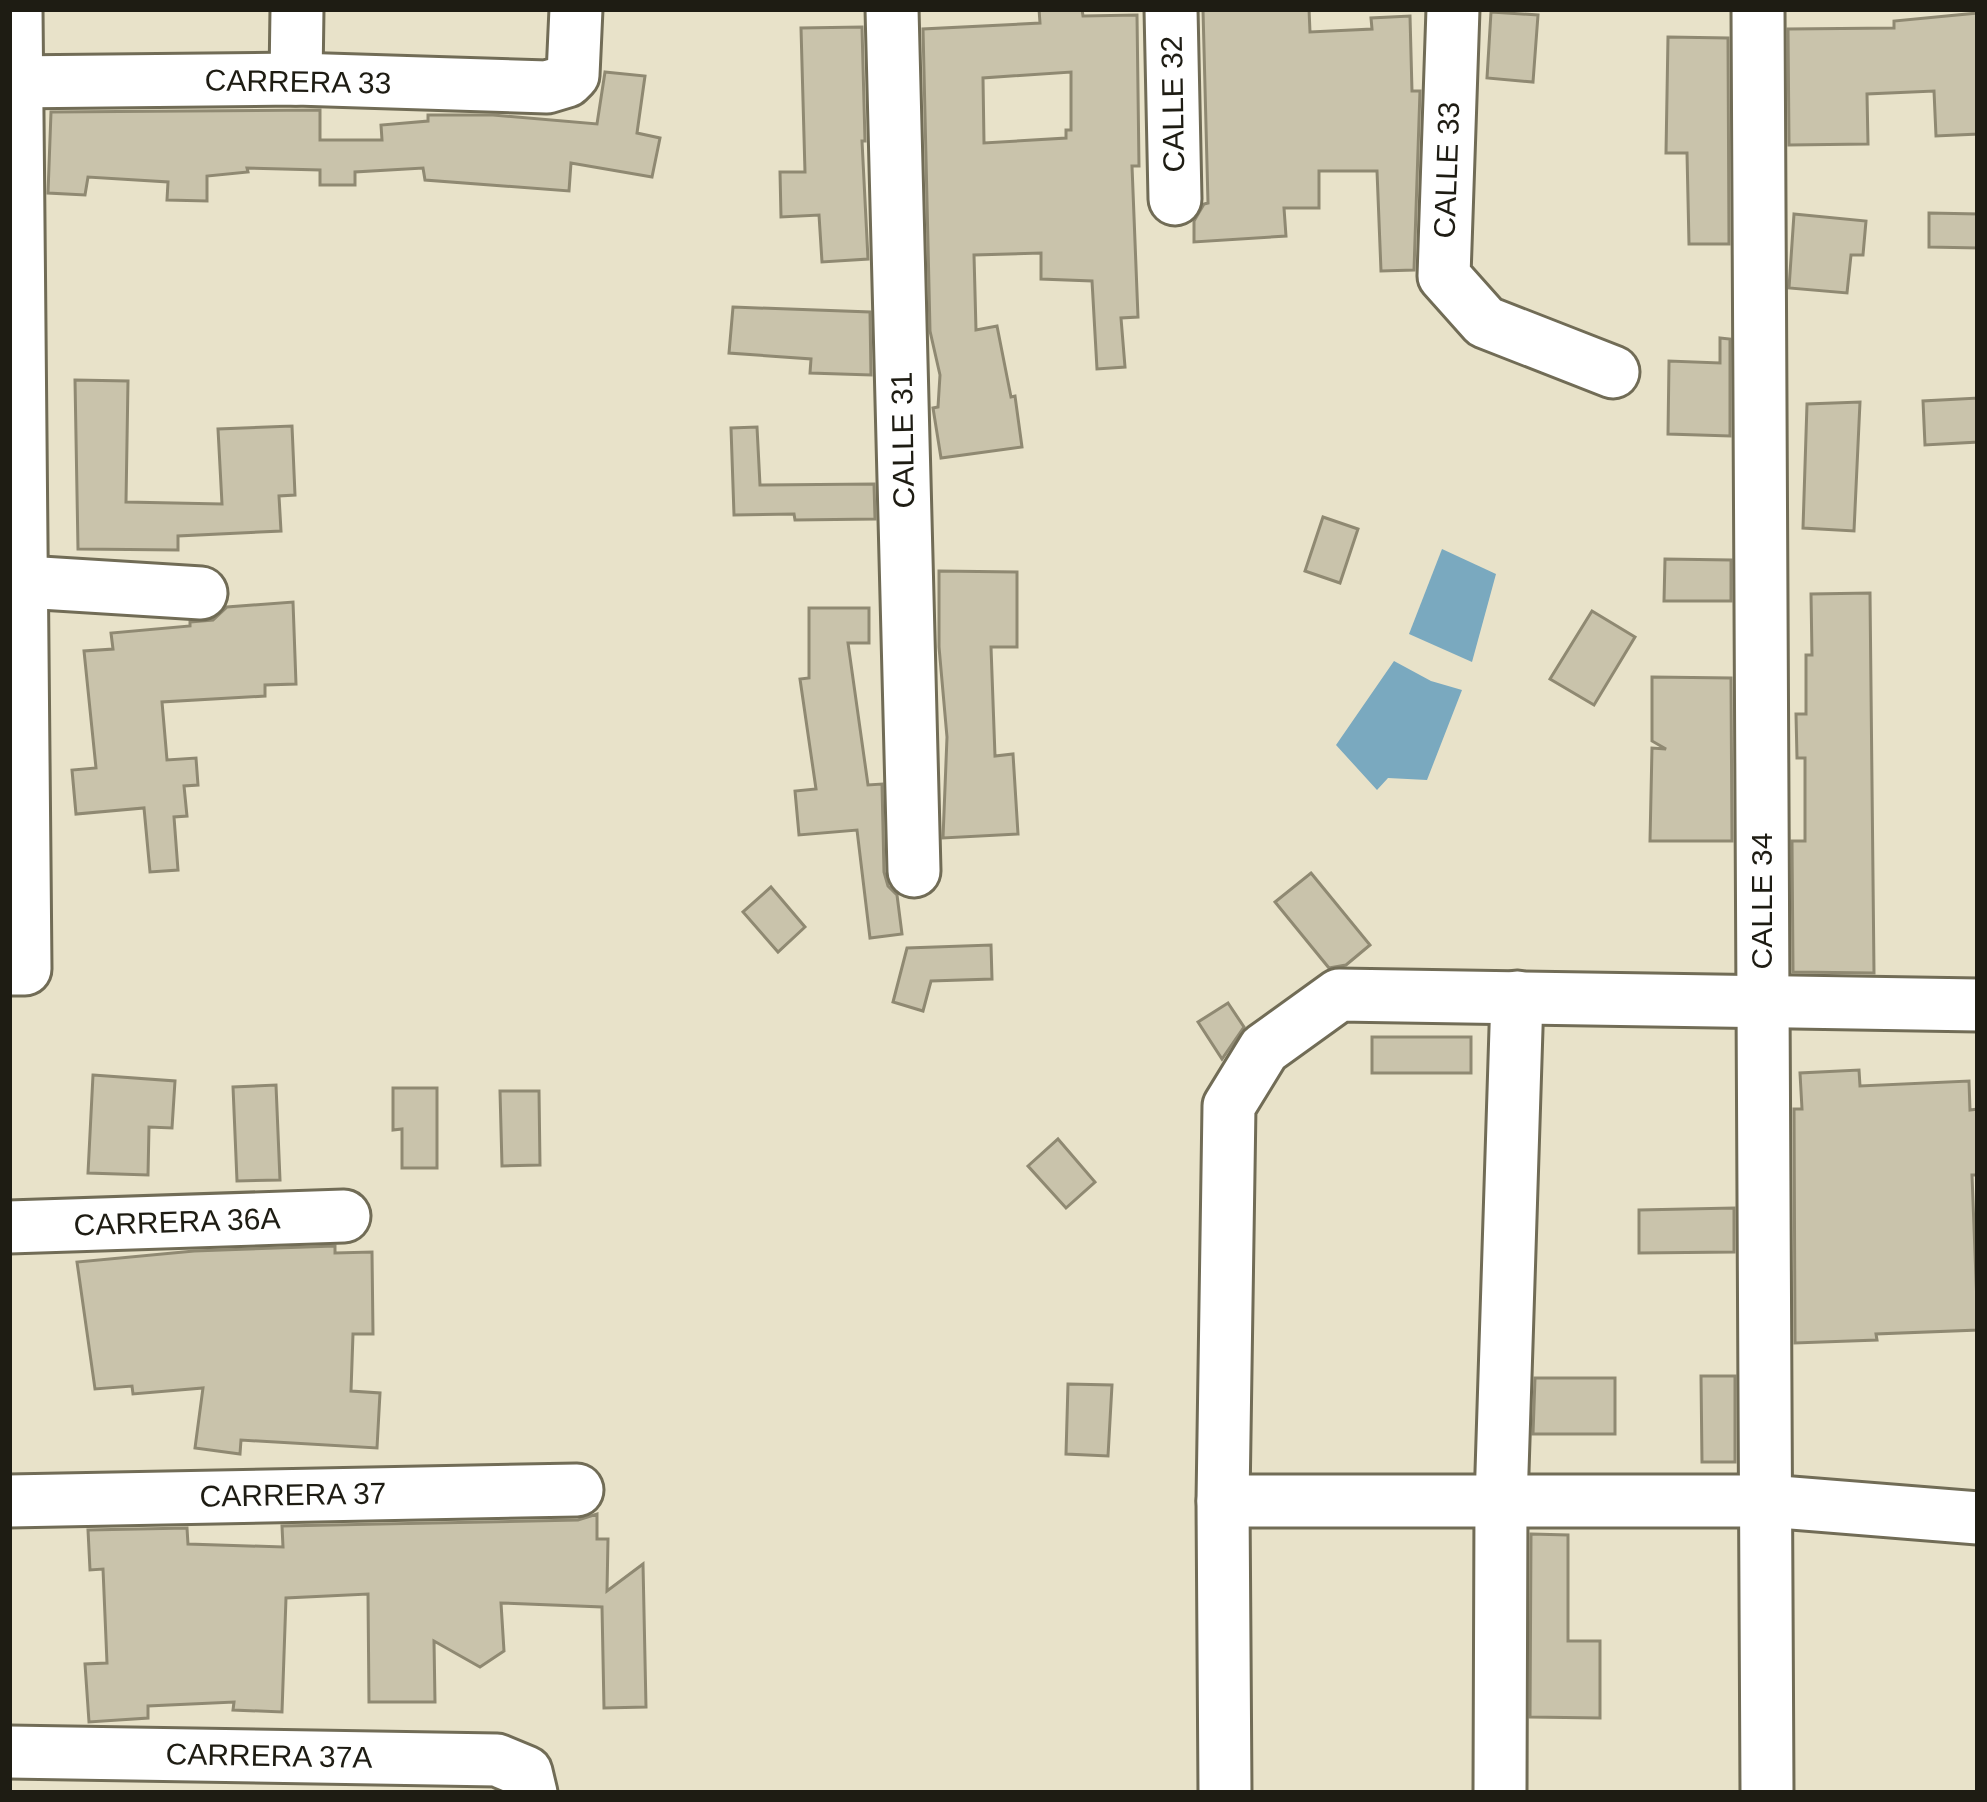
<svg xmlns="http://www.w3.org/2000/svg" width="1987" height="1802" viewBox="0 0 1987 1802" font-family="Arial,sans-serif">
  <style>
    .water { fill: #7aa9bf }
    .building { fill: #c9c3ab; stroke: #8f8972; stroke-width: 3; fill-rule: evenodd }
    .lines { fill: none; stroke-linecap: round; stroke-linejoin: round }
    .minor-casing { stroke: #716c56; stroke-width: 57 }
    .minor { stroke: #fff; stroke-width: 51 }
    .labels { text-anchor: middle; stroke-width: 9; stroke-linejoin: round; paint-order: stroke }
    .street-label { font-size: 30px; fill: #1e1c13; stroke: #fff }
  </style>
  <rect width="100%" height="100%" fill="#e8e2c9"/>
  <!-- water -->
  <g class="water">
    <path d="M1442,549L1496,574L1472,662L1409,634Z"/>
    <path d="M1394,661L1431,681L1462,690L1427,780L1388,778L1377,790L1336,745Z"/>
  </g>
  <!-- building -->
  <g class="building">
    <path d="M1039,9H1082L1083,16L1137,15L1139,166H1132L1138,317L1121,318L1125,367L1097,369L1092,281L1041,279V253L974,255L976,330L997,326L1011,397L1015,396L1022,447L941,458L933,408L938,407L940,375L930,331L923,29L1040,23ZM1071,72V130H1066V138L984,143L983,78Z"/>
    <path d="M1309,9L1310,32L1372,29L1371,18L1410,16L1412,91H1420L1414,270L1381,271L1377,171H1319V208H1284L1286,236L1194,242V221L1204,204L1208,203L1203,10Z"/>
    <path d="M1491,12L1538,15L1533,82L1487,78Z"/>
    <path d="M1978,13V134L1936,136L1934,91L1867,94L1868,144L1789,145L1788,29L1894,28V21Z"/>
    <path d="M862,27L865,141H862L868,259L822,262L819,215L781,217L780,172H805L801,28Z"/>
    <path d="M1668,37L1728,38L1729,244H1689L1687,153H1666Z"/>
    <path d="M605,72L645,76L637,133L660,138L652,177L571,163L569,191L425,180L423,168L355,172V185H320V170L247,168L248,172L207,176V201L167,200L168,182L88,177L85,195L48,193L51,112L320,110V140H382L381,125L428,121V115H493L597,124Z"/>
    <path d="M1929,213L1978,214V248L1929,247Z"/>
    <path d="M1794,214L1866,221L1863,255H1851L1847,293L1789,288Z"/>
    <path d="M733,307L870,312L871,375L810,373L811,359L729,353Z"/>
    <path d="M1720,338L1730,339V436L1668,434L1669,361L1720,363Z"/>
    <path d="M75,380L128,381L126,502L222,504L218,429L292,426L295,495L279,496L281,531L178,536V550L78,549Z"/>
    <path d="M1978,398V442L1925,445L1923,401Z"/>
    <path d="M1860,402L1854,531L1803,528L1807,404Z"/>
    <path d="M757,427L760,485L874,484L875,519L795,520L794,514L734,515L731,428Z"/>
    <path d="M1323,517L1358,529L1340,583L1305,571Z"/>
    <path d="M1665,559L1731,560V601H1664Z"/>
    <path d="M939,571L1017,572V647H991L995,756L1013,754L1018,834L943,838L947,737L939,647Z"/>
    <path d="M1870,593L1874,973L1793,972L1792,841H1805V758H1797L1796,714H1806V655H1812L1811,594Z"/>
    <path d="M293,602L296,684L265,685V696L162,702L167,760L196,758L198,785L184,786L187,816L174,817L178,870L150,872L144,808L76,814L72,770L96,768L84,651L113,649L111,633L190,626V622L213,620L227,607Z"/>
    <path d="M809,608H869V643H848L868,785L882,784L884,872L888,886L897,895L902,934L870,938L857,830L799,835L795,791L816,789L800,679L809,678Z"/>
    <path d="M1592,611L1635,637L1594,705L1550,679Z"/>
    <path d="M1652,677L1731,678L1732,841H1650L1652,748L1666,749L1652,741Z"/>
    <path d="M1311,873L1370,945L1346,965L1329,968L1275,902Z"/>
    <path d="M771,887L805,927L778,952L743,912Z"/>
    <path d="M991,945L992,979L931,981L923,1011L893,1002L907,948Z"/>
    <path d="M1228,1003L1244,1027L1222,1059L1198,1022Z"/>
    <rect x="1372" y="1037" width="99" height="36"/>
    <path d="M1859,1070L1860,1086L1969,1081L1970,1110L1978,1109V1175H1972L1978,1330L1876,1334L1877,1340L1795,1343L1794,1109H1802L1800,1073Z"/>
    <path d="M93,1075L175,1081L172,1128L149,1127L148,1175L88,1173Z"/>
    <path d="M276,1085L280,1180L237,1181L233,1087Z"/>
    <path d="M393,1088H437V1168H402V1129L393,1130Z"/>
    <path d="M500,1091H539L540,1165L502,1166Z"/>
    <path d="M1058,1139L1095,1182L1066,1208L1028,1166Z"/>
    <path d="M1734,1208V1252L1639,1253V1210Z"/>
    <path d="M335,1246V1253L372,1252L373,1334H353L351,1391L380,1393L377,1448L241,1440L240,1454L195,1448L203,1388L133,1394L132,1386L95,1389L77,1262L194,1251Z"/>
    <path d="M1701,1376H1735V1462H1702Z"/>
    <path d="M1535,1378H1615V1434H1533Z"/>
    <path d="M1068,1384L1112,1385L1108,1456L1066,1454Z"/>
    <path d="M597,1514V1539H608L607,1591L643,1564L646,1707L604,1708L602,1607L501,1603L504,1651L480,1667L434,1641L435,1702H369L368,1594L286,1598L282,1712L233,1710L234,1702L148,1706V1718L89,1722L85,1664L107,1663L103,1569L90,1570L88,1530L187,1528L188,1544L283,1547L282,1526L578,1520Z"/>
    <path d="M1531,1534L1568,1535V1641H1600V1718L1530,1717Z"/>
  </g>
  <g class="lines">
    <defs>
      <g id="minor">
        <path d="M892,9L914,871"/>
        <path d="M1171,9L1175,199"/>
        <path d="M1453,9L1444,276L1485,322L1613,372"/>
        <path d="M1758,9L1767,1793"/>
        <path d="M296,79L297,9"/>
        <path d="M9,82L296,79L547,87L567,81L573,75L576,9"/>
        <path d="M9,581L201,593"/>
        <path d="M9,969H25L16,9"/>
        <path d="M9,1227L344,1216"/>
        <path d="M9,1501L577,1490"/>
        <path d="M1223,1501H1767L1978,1518"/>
        <path d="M9,1752L497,1760L526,1772L531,1793"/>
        <path d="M1225,1793L1223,1501L1229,1106L1264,1049L1339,995L1978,1005"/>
        <path d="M1500,1793L1501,1503L1517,997"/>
      </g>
    </defs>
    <!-- minor casing -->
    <use href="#minor" class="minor-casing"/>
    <!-- minor -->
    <use href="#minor" class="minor"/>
  </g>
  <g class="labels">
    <!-- street labels -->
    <g class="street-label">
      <text transform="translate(298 82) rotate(1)" y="10">CARRERA 33</text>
      <text transform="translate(1173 104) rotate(-91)" y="10">CALLE 32</text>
      <text transform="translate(1447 170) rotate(-88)" y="10">CALLE 33</text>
      <text transform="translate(903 440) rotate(-91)" y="10">CALLE 31</text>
      <text transform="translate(1762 901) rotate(-90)" y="10">CALLE 34</text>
      <text transform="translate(177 1222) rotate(-2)" y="10">CARRERA 36A</text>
      <text transform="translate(293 1495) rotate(-1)" y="10">CARRERA 37</text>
      <text transform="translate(269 1756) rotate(1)" y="10">CARRERA 37A</text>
    </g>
  </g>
  <!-- border -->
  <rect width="1987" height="1802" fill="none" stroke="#1e1c13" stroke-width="24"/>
</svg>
